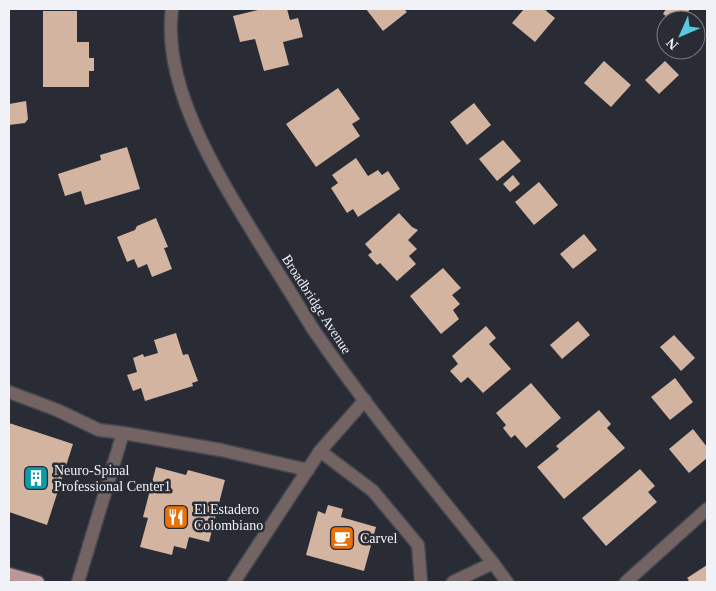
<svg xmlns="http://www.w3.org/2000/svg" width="716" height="591" viewBox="0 0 716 591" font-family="'Times New Roman',serif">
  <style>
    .building { fill: #d3b4a0 }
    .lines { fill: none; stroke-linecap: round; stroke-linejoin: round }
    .lane-casing { stroke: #45484f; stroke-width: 15 }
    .street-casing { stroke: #45484f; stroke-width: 15 }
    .primary-casing { stroke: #45484f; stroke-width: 15 }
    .lane { stroke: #736363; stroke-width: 12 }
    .street { stroke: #736363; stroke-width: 12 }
    .primary { stroke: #b99899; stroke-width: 12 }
    .labels { text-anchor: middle; stroke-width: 5; stroke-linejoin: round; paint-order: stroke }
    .street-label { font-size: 14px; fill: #f0f2f8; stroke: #292c34 }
    .poi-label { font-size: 14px; fill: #f0f2f8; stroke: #292c34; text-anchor: start }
  </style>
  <rect width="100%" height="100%" fill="#292c34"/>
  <!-- building -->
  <g class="building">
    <path d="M262,9H287L290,20L298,18L303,37L283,42L289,65L264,71L255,39L240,42L233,16Z"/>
    <path d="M366,9H404L407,12L383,31Z"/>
    <path d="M524,9H544L555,18L535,42L512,23Z"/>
    <path d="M666,9H690L683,20H672L663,14Z"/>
    <path d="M43,11H77V42H89V58H94V71H89V87H43Z"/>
    <path d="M604,61L631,85L611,107L584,83Z"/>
    <path d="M665,61L679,75L659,94L645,80Z"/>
    <path d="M338,88L360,119L352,124L360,136L316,167L286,124Z"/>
    <path d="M26,101L28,119L25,123L9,125V104Z"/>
    <path d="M474,103L491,125L467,145L450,122Z"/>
    <path d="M503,140L521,161L497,181L479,159Z"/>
    <path d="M127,147L140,189L85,205L81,191L65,196L58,174L101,160L100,155Z"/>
    <path d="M356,158L368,176L378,170L382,175L388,171L400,189L358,217L353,209L347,213L331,188L338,183L332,175Z"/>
    <path d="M513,175L520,184L510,192L503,184Z"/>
    <path d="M539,182L558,205L534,225L515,202Z"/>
    <path d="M399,213L412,227L418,230L408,240L417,249L409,256L416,264L397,281L380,263L377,265L368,255L372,252L365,244Z"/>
    <path d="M156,218L168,247L164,248L172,269L152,277L147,264L138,268L134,259L127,262L117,237L135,230L137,226Z"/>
    <path d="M584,234L597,250L573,269L560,254Z"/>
    <path d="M443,268L461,288L452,295L460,304L453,310L459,319L441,334L410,296Z"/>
    <path d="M578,321L590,335L562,359L550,345Z"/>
    <path d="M486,326L496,338L489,344L511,369L483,393L468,377L461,383L450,371L458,364L452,356Z"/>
    <path d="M176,333L183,355L188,354L198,381L192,383L193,386L145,401L141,388L133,391L127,375L137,372L133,358L143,354L144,357L158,353L154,340Z"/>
    <path d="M674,335L695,358L681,371L660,347Z"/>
    <path d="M675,378L693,402L670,420L651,397Z"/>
    <path d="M531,383L561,418L526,448L515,435L511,438L503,428L506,425L496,413Z"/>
    <path d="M599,410L611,424L607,428L625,448L564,499L537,467L559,449L556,446Z"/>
    <path d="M9,423L73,444L47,525L9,512Z"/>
    <path d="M693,429L707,447V458L689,473L669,449Z"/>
    <path d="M156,467L186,475L188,470L225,480L209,542L189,537L186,549L174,546L172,555L140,547L148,518L143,517Z"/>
    <path d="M640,469L655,486L648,492L657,502L606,546L582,518Z"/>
    <path d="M328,505L343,509L341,517L376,527L364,571L306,555L318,511L325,514Z"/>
    <path d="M707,565V582H686L689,580L687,578Z"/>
  </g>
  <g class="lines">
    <defs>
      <g id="lane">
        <path d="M9,392L57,410L99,430L123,433L221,450L308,470"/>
        <path d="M320,451L365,400"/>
        <path d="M78,582L123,433"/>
        <path d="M234,582L320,451L373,491L418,545L421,582"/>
        <path d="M453,582L493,563"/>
      </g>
      <g id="street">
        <path d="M172,9C161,90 224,185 265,252C281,277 297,303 313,329C368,410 432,486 493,563L507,582"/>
        <path d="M626,582L707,509"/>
      </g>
      <path id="primary" d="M9,574L38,582"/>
    </defs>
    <!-- lane casing -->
    <use href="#lane" class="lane-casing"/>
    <!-- street casing -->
    <use href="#street" class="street-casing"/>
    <!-- primary casing -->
    <use href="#primary" class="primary-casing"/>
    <!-- lane -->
    <use href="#lane" class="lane"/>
    <!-- street -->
    <use href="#street" class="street"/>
    <!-- primary -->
    <use href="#primary" class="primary"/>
  </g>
  <!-- icons -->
  <defs>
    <symbol id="building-square" viewBox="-11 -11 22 22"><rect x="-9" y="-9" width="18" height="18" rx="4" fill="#0f9aa8" stroke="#292c34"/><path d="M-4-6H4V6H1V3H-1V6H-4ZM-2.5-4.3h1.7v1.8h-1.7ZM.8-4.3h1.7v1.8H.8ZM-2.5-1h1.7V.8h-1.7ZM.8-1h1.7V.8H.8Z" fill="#fff"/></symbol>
    <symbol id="restaurant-square" viewBox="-11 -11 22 22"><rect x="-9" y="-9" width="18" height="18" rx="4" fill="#e8710a" stroke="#292c34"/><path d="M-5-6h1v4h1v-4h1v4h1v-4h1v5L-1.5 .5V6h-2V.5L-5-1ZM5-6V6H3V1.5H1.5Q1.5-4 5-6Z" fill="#fff"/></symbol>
    <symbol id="cafe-square" viewBox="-11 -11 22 22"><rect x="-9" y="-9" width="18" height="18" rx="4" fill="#e8710a" stroke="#292c34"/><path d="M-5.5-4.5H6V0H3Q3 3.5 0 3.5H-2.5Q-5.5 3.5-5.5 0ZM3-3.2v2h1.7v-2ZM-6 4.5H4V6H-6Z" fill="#fff"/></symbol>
  </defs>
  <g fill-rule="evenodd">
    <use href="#building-square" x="22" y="464" width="28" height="28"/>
    <use href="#restaurant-square" x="162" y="503" width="28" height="28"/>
    <use href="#cafe-square" x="328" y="524" width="28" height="28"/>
  </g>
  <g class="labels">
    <!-- street labels -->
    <g class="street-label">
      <text transform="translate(317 304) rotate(57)" y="5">Broadbridge Avenue</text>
    </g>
    <!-- poi labels -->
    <g class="poi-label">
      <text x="54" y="475">Neuro-Spinal<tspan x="54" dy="16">Professional Center1</tspan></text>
      <text x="194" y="514">El Estadero<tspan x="194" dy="16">Colombiano</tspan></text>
      <text x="360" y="543">Carvel</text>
    </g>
  </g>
  <!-- border -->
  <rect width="716" height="591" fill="none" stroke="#f0f2f8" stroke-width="20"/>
  <!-- north arrow -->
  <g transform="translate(681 35) rotate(225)"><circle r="24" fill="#292c34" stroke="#797b82"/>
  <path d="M0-4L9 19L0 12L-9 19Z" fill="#55cade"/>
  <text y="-8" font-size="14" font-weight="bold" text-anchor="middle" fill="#f0f2f8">N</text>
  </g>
</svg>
